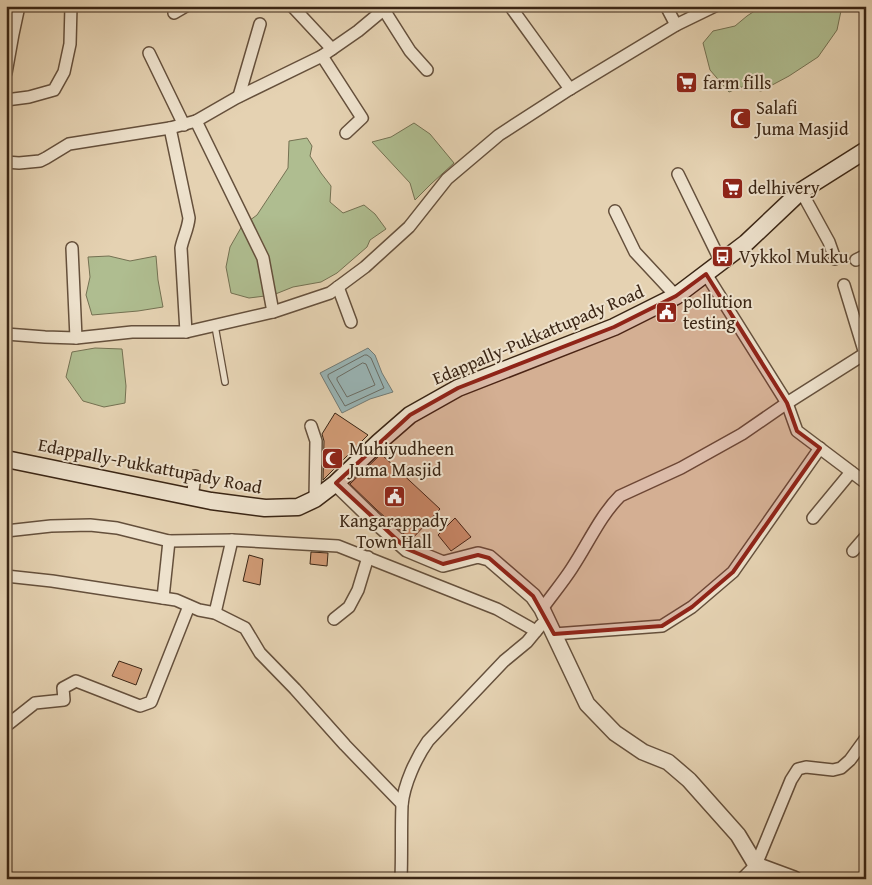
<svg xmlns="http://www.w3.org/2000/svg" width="872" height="885" viewBox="0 0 872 885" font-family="'Gentium Book Plus',serif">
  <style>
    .green { fill: #afbd90; stroke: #747152 }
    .water { fill: #99b5b6; stroke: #737b75 }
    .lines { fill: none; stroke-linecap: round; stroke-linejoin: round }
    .shore { stroke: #6a6d65; stroke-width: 1 }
    .building { fill: #d19b76; stroke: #3a2514 }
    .service-casing { stroke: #65503c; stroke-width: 8 }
    .minor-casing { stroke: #65503c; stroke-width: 14 }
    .tertiary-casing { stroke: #65503c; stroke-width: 18 }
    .secondary-casing { stroke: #3a2514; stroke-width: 19 }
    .service { stroke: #eee2cd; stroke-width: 5.5 }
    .minor { stroke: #eee2cd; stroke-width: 11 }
    .tertiary { stroke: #eee2cd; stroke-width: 15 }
    .secondary { stroke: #eee2cd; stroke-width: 16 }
    .marked { fill: #8f2418; fill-opacity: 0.2; stroke: #8f2418; stroke-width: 4; stroke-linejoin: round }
    .labels { text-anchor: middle; stroke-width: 4; stroke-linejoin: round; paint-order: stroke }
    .poi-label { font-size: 18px; fill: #3a2514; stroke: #eee2cd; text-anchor: start }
    .street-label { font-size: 18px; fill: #3a2514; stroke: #eee2cd }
  </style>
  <rect width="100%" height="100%" fill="#e5d2b2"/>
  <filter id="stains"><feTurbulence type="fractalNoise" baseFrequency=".004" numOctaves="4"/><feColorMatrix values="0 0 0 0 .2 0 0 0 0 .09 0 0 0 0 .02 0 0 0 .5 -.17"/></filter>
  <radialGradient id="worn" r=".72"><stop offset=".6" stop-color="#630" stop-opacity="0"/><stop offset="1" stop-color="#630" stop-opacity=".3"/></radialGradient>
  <!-- green -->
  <g class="green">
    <path d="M762,6H842L837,30L818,57L789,76L761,91L741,87L729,92L710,70L703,43L713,31L735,26L747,16Z"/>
    <path d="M414,123L430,134L454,163L431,184L415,200L410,183L372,142L391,137Z"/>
    <path d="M307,138L312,146L310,156L321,173L331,186L330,202L343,213L364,205L375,214L386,229L370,240L367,247L337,273L321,282L293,287L273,295L249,298L231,293L226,267L230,247L242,226L257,215L288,168L289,141Z"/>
    <path d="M109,256L130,261L156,256L158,280L163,307L138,311L92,315L86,295L90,277L88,257Z"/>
    <path d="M95,348L122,349L126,386L125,403L104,407L83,401L66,377L72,352Z"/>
  </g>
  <!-- water -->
  <path class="water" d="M368,348L375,355L382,373L393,392L370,399L342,413L320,373Z"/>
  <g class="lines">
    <!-- shore -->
    <g class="shore">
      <path d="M365,355H367L371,358L384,388L345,406L328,377V375Z"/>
      <path d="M363,363L366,364L375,385L347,397L337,380V378Z"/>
    </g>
  </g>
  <!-- building -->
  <g class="building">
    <path d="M335,413L368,435L323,480L324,441L322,434Z"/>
    <path d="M381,454L440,509L411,540L377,510L350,484Z"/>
    <path d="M455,518L471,537L451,551L438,535Z"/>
    <path d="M311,552L328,553L327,566L310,564Z"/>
    <path d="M249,555L263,559L260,585L243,581Z"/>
    <path d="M119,661L142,669L136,685L112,676Z"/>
  </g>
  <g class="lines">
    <defs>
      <path id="service" d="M215,326L225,382"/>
      <g id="minor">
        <path d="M292,6L332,49"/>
        <path d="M510,6L570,89"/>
        <path d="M666,6L676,25"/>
        <path d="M384,10L410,51L427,70"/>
        <path d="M174,13L186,6"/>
        <path d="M149,53L184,125"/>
        <path d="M322,56L362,118L346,133"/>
        <path d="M6,73L13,34L19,6"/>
        <path d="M239,96L260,24"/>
        <path d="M6,100L29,97L54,90L64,72L70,44L71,6"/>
        <path d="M196,121L263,258L273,312"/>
        <path d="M170,128L189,218C188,229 183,238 181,248L186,332"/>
        <path d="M6,162L19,163L40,161L46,158L69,144L170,128L196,121L236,98L322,56L358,31L388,6"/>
        <path d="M678,174L721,262"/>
        <path d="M801,191L829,242L835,259"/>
        <path d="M615,211L635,252L676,296"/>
        <path d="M72,248L76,338"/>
        <path d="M856,260L866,255"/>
        <path d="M706,274L787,403L797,431L866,483"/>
        <path d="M844,285L865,354"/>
        <path d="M338,287L351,322"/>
        <path d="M6,334L45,337L76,338L132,332H186L273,312L330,293L365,267L409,227L447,179L499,135L570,89L676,25L715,6"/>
        <path d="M311,426L316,441L315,499"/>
        <path d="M192,498L195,476"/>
        <path d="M813,518L851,472"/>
        <path d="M6,531L51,526L90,525L117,528L169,541L232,540L338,546L497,609L536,631"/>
        <path d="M853,551L866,536"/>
        <path d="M6,576L52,581L176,600L199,610L215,613L245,628L260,653L295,689L345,745L402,804"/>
        <path d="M163,598L169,541"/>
        <path d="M542,609C552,595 563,582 572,568C588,544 600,516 620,496L681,468L742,434L787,403L866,353"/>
        <path d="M215,613L232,540"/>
        <path d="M334,619L349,607L358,590L368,557"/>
        <path d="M554,634L662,626L692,607L733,572L820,448"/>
        <path d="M6,726L35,703L64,700L63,688L76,681L140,706L151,702L189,606"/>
        <path d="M401,879C402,854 401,829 402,805C404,784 416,758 428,741L504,661L527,642L541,625"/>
        <path d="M742,879L756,865L791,780L798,769L806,767L833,770L841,768L850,760L866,738"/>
      </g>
      <path id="tertiary" d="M336,483L372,518L407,549L443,564L478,555L489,558L533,596L542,609L587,704L615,733L643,752L668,762L689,780L738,835L756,865L794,879"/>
      <path id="secondary" d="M6,459L211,501L265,508L298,507L315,499L336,483L379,442L410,415L458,388L614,327L676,296L746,243L801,191L866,150"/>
    </defs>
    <!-- service casing -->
    <use href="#service" class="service-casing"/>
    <!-- minor casing -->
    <use href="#minor" class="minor-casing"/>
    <!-- tertiary casing -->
    <use href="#tertiary" class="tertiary-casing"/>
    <!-- secondary casing -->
    <use href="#secondary" class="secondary-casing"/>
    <!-- service -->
    <use href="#service" class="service"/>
    <!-- minor -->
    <use href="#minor" class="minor"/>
    <!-- tertiary -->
    <use href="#tertiary" class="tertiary"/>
    <!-- secondary -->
    <use href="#secondary" class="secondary"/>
  </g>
  <!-- marked area -->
  <path class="marked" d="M706,274L787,403L797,431L820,448L733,572L692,607L662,626L554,634L533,596L489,558L478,555L443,564L407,549L336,483L410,415L458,388L614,327L676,296Z"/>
  <!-- icons -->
  <defs>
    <symbol id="supermarket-square" viewBox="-11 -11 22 22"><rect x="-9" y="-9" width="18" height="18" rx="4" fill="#8f2418" stroke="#eee2cd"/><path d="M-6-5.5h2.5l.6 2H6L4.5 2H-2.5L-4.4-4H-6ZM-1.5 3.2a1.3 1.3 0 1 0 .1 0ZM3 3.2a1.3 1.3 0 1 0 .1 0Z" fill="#fff"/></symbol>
    <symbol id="mosque-square" viewBox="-11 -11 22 22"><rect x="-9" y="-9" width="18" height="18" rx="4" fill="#8f2418" stroke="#eee2cd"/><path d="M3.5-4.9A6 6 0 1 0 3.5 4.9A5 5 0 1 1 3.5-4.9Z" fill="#fff"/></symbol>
    <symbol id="bus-square" viewBox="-11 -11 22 22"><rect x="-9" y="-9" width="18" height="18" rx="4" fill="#8f2418" stroke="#eee2cd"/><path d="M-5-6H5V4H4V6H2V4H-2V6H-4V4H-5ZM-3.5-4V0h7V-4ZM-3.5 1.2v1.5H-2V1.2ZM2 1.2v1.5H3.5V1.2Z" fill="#fff"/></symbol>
    <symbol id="civic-square" viewBox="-11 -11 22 22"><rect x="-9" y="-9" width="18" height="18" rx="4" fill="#8f2418" stroke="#eee2cd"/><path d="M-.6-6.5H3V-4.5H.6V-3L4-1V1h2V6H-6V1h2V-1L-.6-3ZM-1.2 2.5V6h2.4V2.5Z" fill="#fff"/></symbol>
  </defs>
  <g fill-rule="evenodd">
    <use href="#supermarket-square" x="674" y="70" width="25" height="25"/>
    <use href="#mosque-square" x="728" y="106" width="25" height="25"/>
    <use href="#supermarket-square" x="720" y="176" width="25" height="25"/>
    <use href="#bus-square" x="710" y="244" width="25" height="25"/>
    <use href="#civic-square" x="654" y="300" width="25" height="25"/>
    <use href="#mosque-square" x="320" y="446" width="25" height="25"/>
    <use href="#civic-square" x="382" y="484" width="25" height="25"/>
  </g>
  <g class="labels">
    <!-- poi labels -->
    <g class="poi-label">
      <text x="703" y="89">farm fills</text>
      <text x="756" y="114">Salafi<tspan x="756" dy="21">Juma Masjid</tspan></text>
      <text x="748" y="194">delhivery</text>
      <text x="739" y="263">Vykkol Mukku</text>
      <text x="683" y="308">pollution<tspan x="683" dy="21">testing</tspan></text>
      <text x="349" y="455">Muhiyudheen<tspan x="349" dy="21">Juma Masjid</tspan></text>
      <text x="394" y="527" text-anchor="middle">Kangarappady<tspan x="394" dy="21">Town Hall</tspan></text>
    </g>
    <!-- street labels -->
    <g class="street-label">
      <text transform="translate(538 335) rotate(-23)" y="6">Edappally-Pukkattupady Road</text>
      <text transform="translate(150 466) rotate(11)" y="6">Edappally-Pukkattupady Road</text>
    </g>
  </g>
  <!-- margin -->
  <rect width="872" height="885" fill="none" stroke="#e5d2b2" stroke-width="25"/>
  <rect x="8" y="8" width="857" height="870" fill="none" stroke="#3a2514" stroke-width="2.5"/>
  <rect x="12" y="12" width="847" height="860" fill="none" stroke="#3a2514"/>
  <rect width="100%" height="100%" filter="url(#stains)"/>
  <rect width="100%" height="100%" fill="url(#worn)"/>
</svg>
